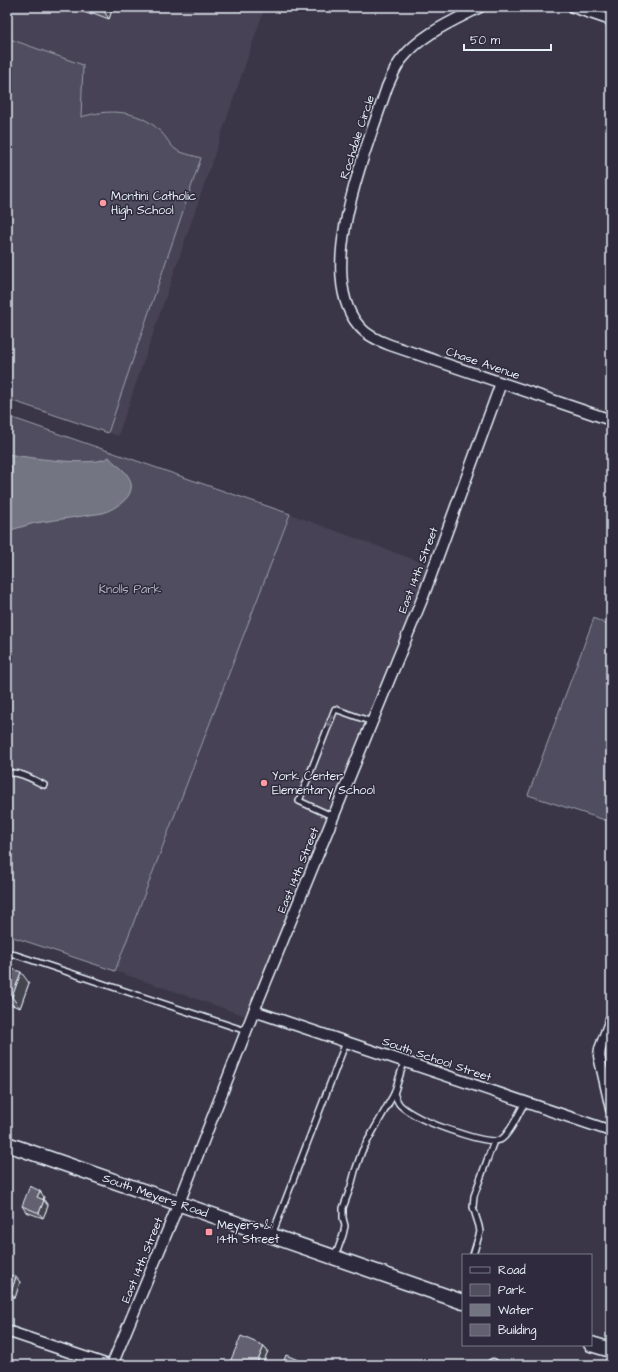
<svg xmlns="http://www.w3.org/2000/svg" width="618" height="1372" viewBox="0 0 618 1372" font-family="'Architects Daughter',sans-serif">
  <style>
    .built { fill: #464354 }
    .green { fill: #504e5f; stroke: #9ca0ac }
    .water { fill: #737482; stroke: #a2a6b1 }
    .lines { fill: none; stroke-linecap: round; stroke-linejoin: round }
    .lane-casing { stroke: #e8f1f8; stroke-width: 8 }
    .street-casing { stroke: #e8f1f8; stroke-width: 13 }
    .secondary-casing { stroke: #e8f1f8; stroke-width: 17 }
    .lane { stroke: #2f2a3d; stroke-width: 5 }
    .street { stroke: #2f2a3d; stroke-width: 10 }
    .secondary { stroke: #2f2a3d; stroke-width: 14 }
    .wall { fill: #555361; stroke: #e8f1f8 }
    .shaded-wall { fill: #45444f; stroke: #e8f1f8 }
    .building { fill: #636171; stroke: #e8f1f8 }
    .oneway { stroke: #70707e }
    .poi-dot { fill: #ff9aa2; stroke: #2f2a3d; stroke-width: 1.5 }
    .labels { text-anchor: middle; stroke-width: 3; stroke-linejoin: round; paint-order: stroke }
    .street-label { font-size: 12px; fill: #e8f1f8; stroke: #2f2a3d }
    .poi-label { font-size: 12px; fill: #e8f1f8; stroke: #2f2a3d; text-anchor: start }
    .park-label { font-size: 12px; fill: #b3b8c2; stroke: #2f2a3d }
  </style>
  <rect width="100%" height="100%" fill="#3a3648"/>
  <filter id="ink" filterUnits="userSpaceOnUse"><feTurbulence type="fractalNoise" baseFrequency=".025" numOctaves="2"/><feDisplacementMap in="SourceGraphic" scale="8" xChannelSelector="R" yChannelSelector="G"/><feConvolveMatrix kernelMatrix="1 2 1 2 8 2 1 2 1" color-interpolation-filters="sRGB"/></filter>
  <g filter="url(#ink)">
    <!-- built -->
    <g class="built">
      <path d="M7,7H265L118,436L7,399Z"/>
      <path d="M290,514L429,565L246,1016L115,971Z"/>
    </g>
    <!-- green -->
    <g class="green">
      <path d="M7,38L83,65L81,117C108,109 137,109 159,130C165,135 170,145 175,149C180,153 195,156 201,158L108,433L7,399Z"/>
      <path d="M7,416L290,514L115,971L7,935Z"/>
      <path d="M594,618L611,627V822L528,795Z"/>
    </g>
    <!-- water -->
    <path class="water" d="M7,454C25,457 96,468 109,457C113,463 120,466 125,472C142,492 121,506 103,513L35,523L7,531Z"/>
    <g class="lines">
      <defs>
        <g id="lane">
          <path d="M7,774C18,770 34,780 44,785"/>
          <path d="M334,817L299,801L335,709L372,722"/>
          <path d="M7,952L246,1031"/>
          <path d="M404,1062L394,1094C396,1097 397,1102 400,1105C405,1110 414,1115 420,1118C434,1125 487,1145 500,1140C509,1136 520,1111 525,1102"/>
          <path d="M272,1235L346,1042"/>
          <path d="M473,1255L480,1232L479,1226L473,1207L474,1196L494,1141"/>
          <path d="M335,1257L343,1235L345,1226L343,1218V1208L351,1186L355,1171L362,1151L394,1094"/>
        </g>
        <g id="street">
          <path d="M480,7C453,21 421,34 401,60C395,68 391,78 387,87C368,146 313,273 359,326C367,336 379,341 390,345L611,420"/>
          <path d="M573,7L611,20"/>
          <path d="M254,1011L611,1131"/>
          <path d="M611,1019L600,1049L599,1056L611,1109"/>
          <path d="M7,1331L108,1365"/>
          <path d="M112,1365L179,1203L254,1011L423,597L501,383"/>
          <path d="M492,1365L493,1364"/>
        </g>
        <g id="secondary">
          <path id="s1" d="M7,1144L463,1302"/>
          <path d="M591,1344L611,1350"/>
        </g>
      </defs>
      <!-- lane casing -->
      <use href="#lane" class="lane-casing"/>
      <!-- street casing -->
      <use href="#street" class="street-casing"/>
      <!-- secondary casing -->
      <use href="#secondary" class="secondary-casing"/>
      <!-- lane -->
      <use href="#lane" class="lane"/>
      <!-- street -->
      <use href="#street" class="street"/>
      <!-- secondary -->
      <use href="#secondary" class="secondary"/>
    </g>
    <!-- wall -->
    <g class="wall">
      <path d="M75,7H113L109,19L93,13L92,15L77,10Z"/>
      <path d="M7,967L29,983L20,1008L7,1003Z"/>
      <path d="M44,1197L43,1199L44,1200L48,1206L43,1218L26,1212L22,1206Z"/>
      <path d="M7,1274L20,1282L15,1298L7,1295Z"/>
      <path d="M264,1346L268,1351L262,1365H233L230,1362Z"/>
    </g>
    <!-- shaded-wall -->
    <g class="shaded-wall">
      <path d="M86,7H88L93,13L92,15Z"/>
      <path d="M104,7H113L109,19L103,10Z"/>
      <path d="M21,972L29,983L20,1008L12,997Z"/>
      <path d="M40,1191L44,1197L41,1203L37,1197Z"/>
      <path d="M44,1200L48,1206L43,1218L39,1213Z"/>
      <path d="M16,1277L20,1282L15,1298L11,1292Z"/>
      <path d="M264,1346L268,1351L262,1365H256Z"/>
    </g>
    <!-- building -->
    <g class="building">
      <path d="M94,7H104L103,10Z"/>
      <path d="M7,967L21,972L12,997L7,995Z"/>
      <path d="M30,1186L40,1191L37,1197L44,1200L39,1213L22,1206Z"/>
      <path d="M7,1274L16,1277L11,1292L7,1291Z"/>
      <path d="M241,1336L264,1346L256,1365H238L230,1362Z"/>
      <path d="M286,1355L310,1365H282Z"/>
      <path d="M7,1362L13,1365H7Z"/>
      <path d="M315,1362L322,1365H313Z"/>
    </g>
    <!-- one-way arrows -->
    <defs><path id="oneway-shaft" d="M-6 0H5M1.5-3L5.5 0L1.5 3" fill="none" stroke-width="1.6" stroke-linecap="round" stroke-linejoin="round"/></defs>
    <use class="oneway" href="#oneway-shaft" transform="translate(330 721) rotate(111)"/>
  </g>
  <!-- markers -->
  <g class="poi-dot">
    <circle cx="103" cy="203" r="4"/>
    <circle cx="264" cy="783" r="4"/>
    <rect x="205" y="1228" width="8" height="8" rx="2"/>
  </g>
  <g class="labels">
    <!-- street labels -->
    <g class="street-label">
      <text transform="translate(357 137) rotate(-72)" y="4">Rochdale Circle</text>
      <text transform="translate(483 363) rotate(19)" y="4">Chase Avenue</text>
      <text transform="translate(418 570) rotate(-69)" y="4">East 14th Street</text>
      <text transform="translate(298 870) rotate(-68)" y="4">East 14th Street</text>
      <text transform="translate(437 1059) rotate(19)" y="4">South School Street</text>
      <text dy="4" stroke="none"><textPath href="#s1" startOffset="157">South Meyers Road</textPath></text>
      <text transform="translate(142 1260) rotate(-68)" y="4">East 14th Street</text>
    </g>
    <!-- poi labels -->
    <g class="poi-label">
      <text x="111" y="200">Montini Catholic<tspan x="111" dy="14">High School</tspan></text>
      <text x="272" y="780">York Center<tspan x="272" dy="14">Elementary School</tspan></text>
      <text x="217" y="1229">Meyers &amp;<tspan x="217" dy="14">14th Street</tspan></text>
    </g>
    <!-- park labels -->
    <g class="park-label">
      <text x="130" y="593">Knolls Park</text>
    </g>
  </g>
  <!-- margin -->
  <rect width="618" height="1372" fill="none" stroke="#2f2a3d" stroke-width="24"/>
  <rect x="12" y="12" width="594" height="1348" fill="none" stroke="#e8f1f8" stroke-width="1.5" filter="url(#ink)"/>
  <!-- legend -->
  <rect x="462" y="1254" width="130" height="92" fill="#2f2a3d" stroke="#797a88"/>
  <rect x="470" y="1267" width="20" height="6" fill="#2f2a3d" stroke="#797a88"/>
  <text x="498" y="1274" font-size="12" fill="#e8f1f8">Road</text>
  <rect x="470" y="1284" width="20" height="12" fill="#504e5f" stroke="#797a88"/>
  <text x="498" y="1294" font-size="12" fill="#e8f1f8">Park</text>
  <rect x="470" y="1304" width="20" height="12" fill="#737482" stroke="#797a88"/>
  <text x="498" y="1314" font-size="12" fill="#e8f1f8">Water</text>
  <rect x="470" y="1324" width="20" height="12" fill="#636171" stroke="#797a88"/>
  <text x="498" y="1334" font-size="12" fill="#e8f1f8">Building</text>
  <!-- scale -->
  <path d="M464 44v6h87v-6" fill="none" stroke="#e8f1f8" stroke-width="2"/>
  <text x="470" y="44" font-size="12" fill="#e8f1f8" stroke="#2f2a3d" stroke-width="3" paint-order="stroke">50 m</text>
</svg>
